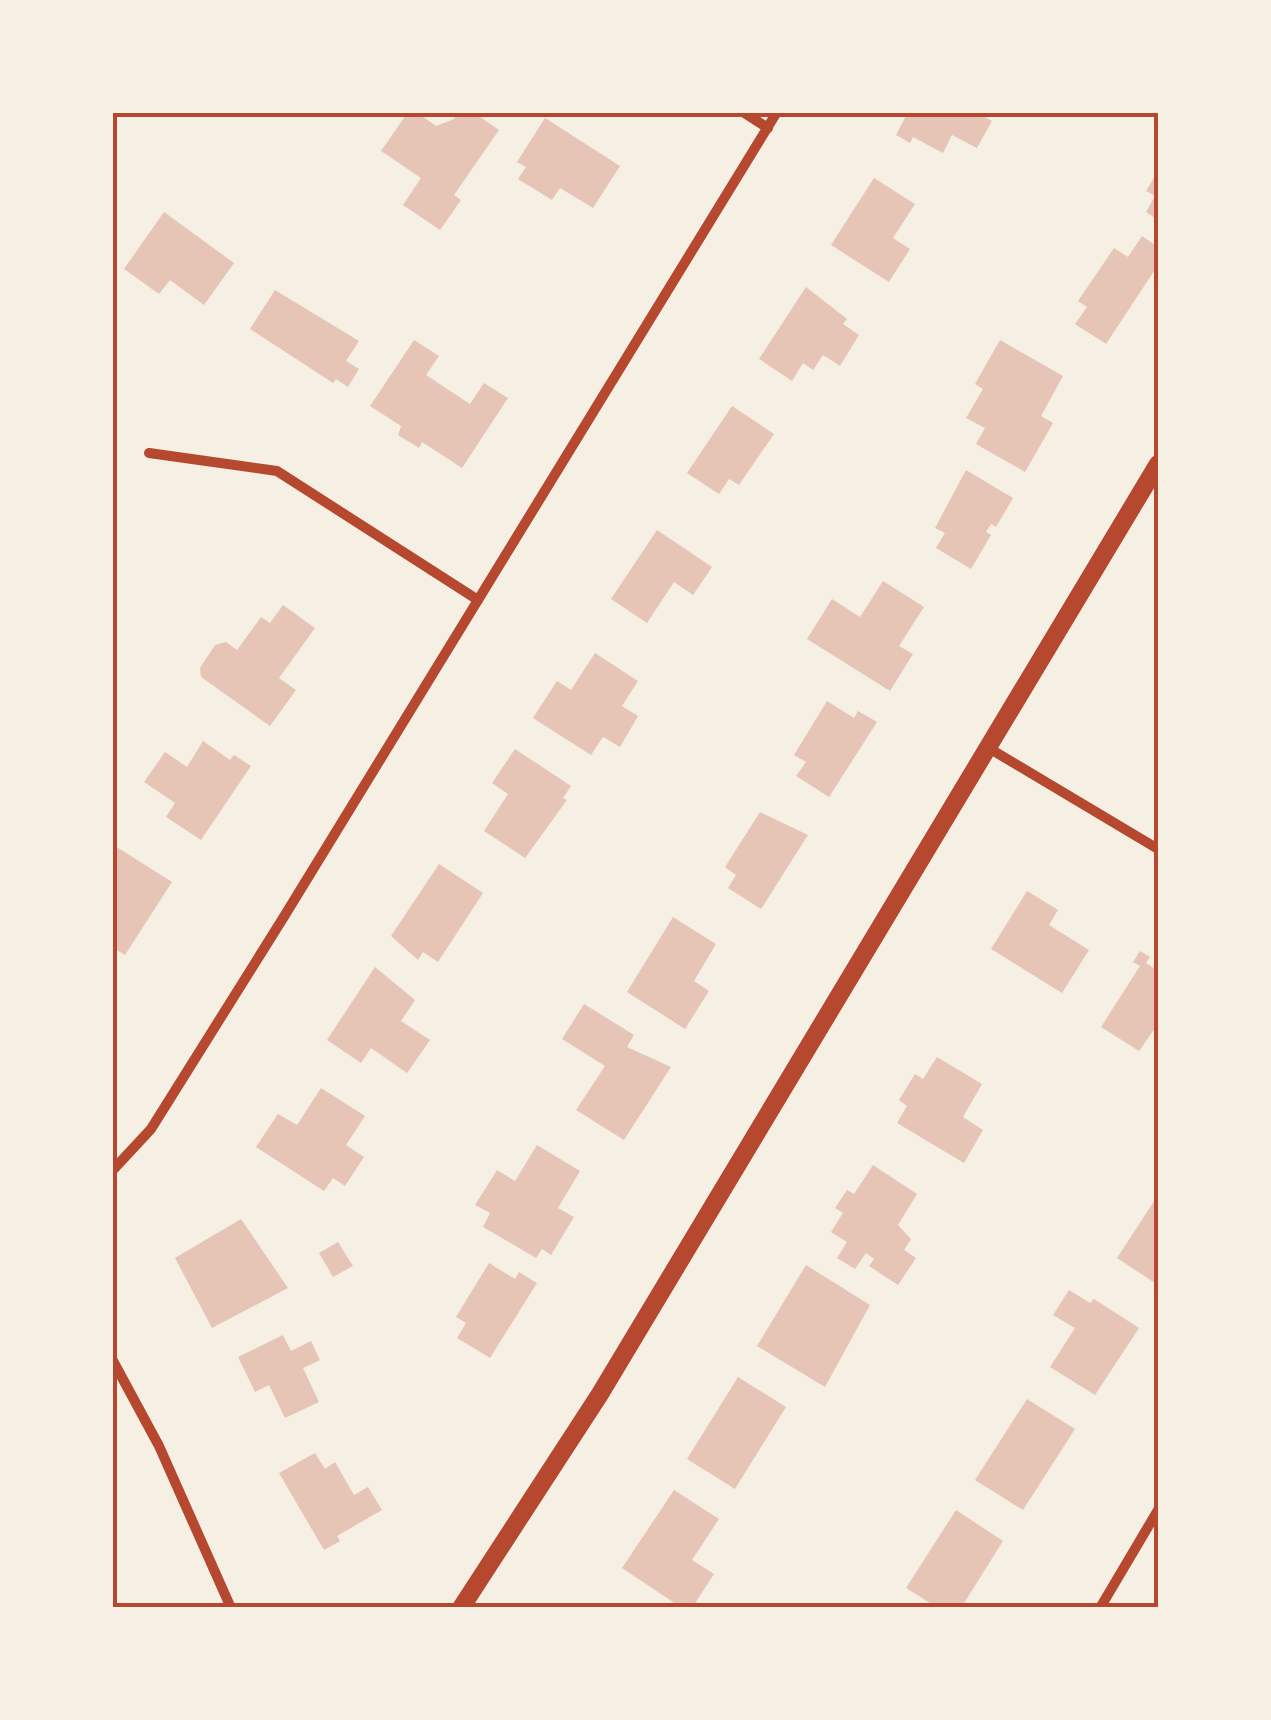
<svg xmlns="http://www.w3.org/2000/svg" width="1271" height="1720" viewBox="0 0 1271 1720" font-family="'Varela Round',sans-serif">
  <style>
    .building { fill: #e6c5b7 }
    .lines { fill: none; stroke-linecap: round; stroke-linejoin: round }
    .minor { stroke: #b5482f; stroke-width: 10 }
    .tertiary { stroke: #b5482f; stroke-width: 18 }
    .neatline { fill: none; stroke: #b5482f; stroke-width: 4 }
  </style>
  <rect width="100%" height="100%" fill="#f6efe4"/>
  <!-- building -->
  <g class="building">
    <path d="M408,112H416L436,126L454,119L458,112H473L499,130L454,195L461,200L440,230L403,205L421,178L381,151Z"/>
    <path d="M908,112H976L992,121L977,148L952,135L943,153L913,137L910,143L896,135Z"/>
    <path d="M545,118L620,166L593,208L560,188L552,200L518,179L526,167L517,162Z"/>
    <path d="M1158,171V220L1146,212L1155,196L1146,191Z"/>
    <path d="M874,178L915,204L893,238L910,249L889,282L831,245Z"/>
    <path d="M164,212L234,263L204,305L170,280L159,294L124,269Z"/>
    <path d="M1142,236L1158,247V265L1106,344L1075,324L1087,307L1078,301L1114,248L1128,257Z"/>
    <path d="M806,287L847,319L843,324L859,335L840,366L823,355L813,370L803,363L792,381L759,359Z"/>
    <path d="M275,290L359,341L346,361L359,369L348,387L336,379L333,383L250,329Z"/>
    <path d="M414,340L439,356L426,375L470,404L484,383L508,398L462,468L422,442L419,448L398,435L401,426L370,406Z"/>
    <path d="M1000,340L1063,376L1041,416L1053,423L1025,472L976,444L985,428L966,418L983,389L975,384Z"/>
    <path d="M732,406L774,434L739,485L729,479L719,494L687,473Z"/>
    <path d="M966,470L1013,498L996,527L991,524L986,532L991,535L971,569L936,548L945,533L935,528Z"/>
    <path d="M657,530L712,567L693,595L674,582L647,623L611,599Z"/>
    <path d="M883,581L924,607L899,646L913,654L890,691L807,639L832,599L860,617Z"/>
    <path d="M283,605L315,628L279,678L296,690L270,726L201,677L200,668L215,645L226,642L237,650L261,617L270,623Z"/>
    <path d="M595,653L638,681L622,706L638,716L620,747L603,737L591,755L533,718L557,681L571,690Z"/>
    <path d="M827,701L854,718L858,711L877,722L829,797L796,776L806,762L794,755Z"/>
    <path d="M203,741L230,760L234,755L251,766L201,840L166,817L175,803L144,782L165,752L187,767Z"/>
    <path d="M515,749L571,786L563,798L567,800L525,858L484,831L508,794L492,783Z"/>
    <path d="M760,812L808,835L761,909L728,888L736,875L725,867Z"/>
    <path d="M112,844L172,882L125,955L112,947Z"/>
    <path d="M439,864L483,893L438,962L423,952L418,960L391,936Z"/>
    <path d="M1027,891L1058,910L1049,925L1089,950L1062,993L991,949Z"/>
    <path d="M673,917L716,944L694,981L709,991L685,1029L627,992Z"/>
    <path d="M1140,951L1150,957L1146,963L1158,971V1024L1139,1051L1101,1027L1140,966L1133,962Z"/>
    <path d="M375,967L415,1000L401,1021L430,1040L407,1073L371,1048L361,1063L327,1040Z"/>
    <path d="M584,1004L634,1035L627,1047L671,1067L624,1140L576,1110L605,1066L562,1039Z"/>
    <path d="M937,1057L982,1084L963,1117L983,1130L964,1163L897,1123L907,1106L899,1100L915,1074L923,1079Z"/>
    <path d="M321,1088L365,1116L346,1145L364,1157L345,1186L333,1178L324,1191L256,1147L278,1114L297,1125Z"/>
    <path d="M537,1145L580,1171L558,1208L574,1217L551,1255L542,1249L536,1258L483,1227L490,1213L475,1205L497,1170L515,1181Z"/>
    <path d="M873,1165L917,1194L898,1225L911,1239L904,1250L916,1258L898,1285L869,1266L874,1259L866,1253L855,1269L837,1258L847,1242L831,1232L843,1213L835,1208L847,1190L854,1194Z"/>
    <path d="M1158,1195V1285L1117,1258Z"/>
    <path d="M241,1219L288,1288L212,1328L175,1258Z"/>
    <path d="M338,1242L353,1266L333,1277L319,1253Z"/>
    <path d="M489,1263L515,1279L519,1272L537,1283L490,1358L457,1338L466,1323L456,1317Z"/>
    <path d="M806,1265L870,1305L825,1387L757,1346Z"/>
    <path d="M1069,1290L1090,1303L1094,1299L1139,1328L1095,1395L1050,1367L1075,1328L1053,1315Z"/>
    <path d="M283,1335L291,1351L311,1341L320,1360L303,1368L319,1402L285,1418L269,1385L255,1392L238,1357Z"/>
    <path d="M738,1377L786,1407L735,1489L687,1459Z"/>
    <path d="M1027,1399L1075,1429L1023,1510L975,1480Z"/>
    <path d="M315,1453L325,1469L335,1462L354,1495L368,1487L382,1510L337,1536L340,1541L324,1550L279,1473Z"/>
    <path d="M674,1490L719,1519L692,1560L714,1574L692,1608H682L622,1568Z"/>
    <path d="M956,1510L1003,1541L961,1608H938L906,1588Z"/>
  </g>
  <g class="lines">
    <!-- minor -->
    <g class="minor">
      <path d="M743,112L768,128"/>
      <path d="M149,453L277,471L478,600"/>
      <path d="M987,747L1158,849"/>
      <path d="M112,1171L151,1129L285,915L777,112"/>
      <path d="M112,1359L159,1446L231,1608"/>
      <path d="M1100,1608L1158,1510"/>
    </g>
    <!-- tertiary -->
    <path class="tertiary" d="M461,1608L600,1394L1158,464"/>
  </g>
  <!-- border -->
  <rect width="1271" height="1720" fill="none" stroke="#f6efe4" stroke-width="230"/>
  <rect x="115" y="115" width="1041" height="1490" class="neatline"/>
</svg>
